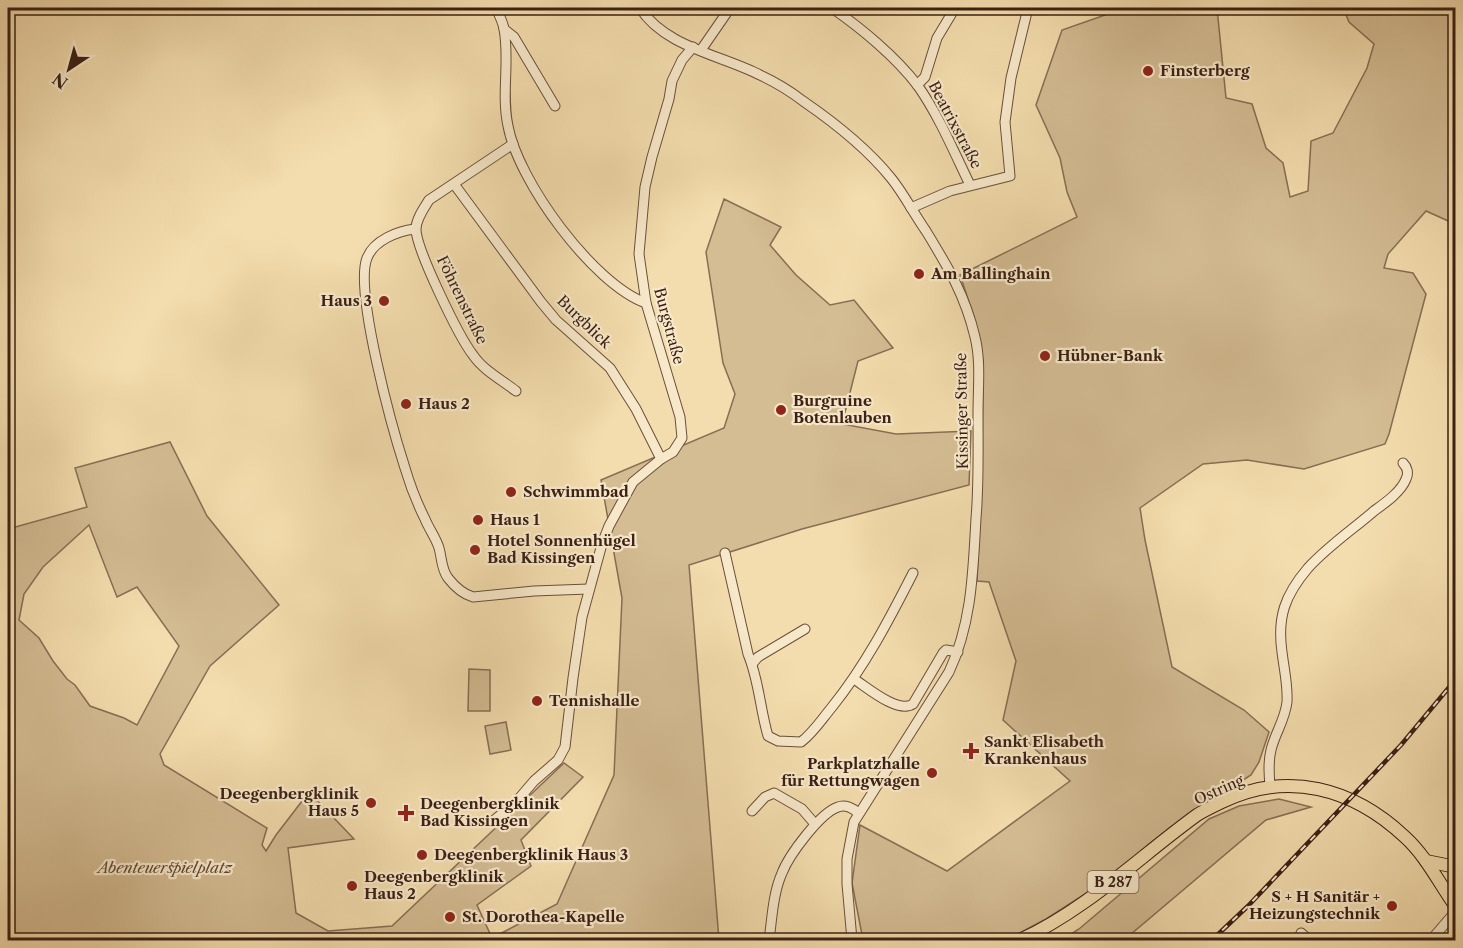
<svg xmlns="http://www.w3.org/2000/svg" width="1463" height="948" viewBox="0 0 1463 948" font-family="'Libre Caslon Text',serif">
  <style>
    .green { fill: #d4bc93; stroke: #876e54; stroke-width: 1.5; fill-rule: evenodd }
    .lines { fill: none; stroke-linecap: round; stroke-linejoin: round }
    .minor-casing { stroke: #684f3b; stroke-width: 11 }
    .major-casing { stroke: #3a2015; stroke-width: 14 }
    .minor { stroke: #f7e8ca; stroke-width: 9 }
    .major { stroke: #f3dcad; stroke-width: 12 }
    .rail-casing { stroke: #3a2015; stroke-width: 4.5 }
    .rail { stroke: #f7e8ca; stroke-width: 2; stroke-dasharray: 7; stroke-linecap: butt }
    .poi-dot { fill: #8f2418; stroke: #f7e8ca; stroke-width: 2 }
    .labels { text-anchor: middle; stroke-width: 4.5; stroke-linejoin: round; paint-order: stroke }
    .shield { fill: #f7e8ca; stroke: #735c4b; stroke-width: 1.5 }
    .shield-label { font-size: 14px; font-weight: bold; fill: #3a2015 }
    .poi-label { font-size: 15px; font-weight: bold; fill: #3a2015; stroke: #f7e8ca; text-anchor: start }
    .street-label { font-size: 15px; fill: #3a2015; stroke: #f7e8ca }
    .park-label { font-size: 15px; font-style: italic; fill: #604734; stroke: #f7e8ca }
  </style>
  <rect width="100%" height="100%" fill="#f3dcad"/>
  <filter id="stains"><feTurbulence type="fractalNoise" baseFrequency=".00333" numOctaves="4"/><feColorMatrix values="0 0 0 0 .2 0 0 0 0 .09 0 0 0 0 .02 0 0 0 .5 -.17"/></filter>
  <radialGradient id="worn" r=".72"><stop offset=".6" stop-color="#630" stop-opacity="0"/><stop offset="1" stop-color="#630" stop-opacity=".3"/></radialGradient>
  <!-- green -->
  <g class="green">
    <path d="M1125,8H1217L1226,98L1252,104L1266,148L1283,163L1290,197L1308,191L1311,141L1333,133L1367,68L1374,44L1349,22L1343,8H1455V224L1426,211L1388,254L1384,268L1413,273L1426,294L1389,434L1385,444L1304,469L1247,460L1203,464L1140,508L1145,540L1172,667L1244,710L1269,732L1259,762L1251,775L1171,827L1096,887L1046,919L1006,940H863L852,883L860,825L947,871L1070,781L1003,720L1016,661L989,582L977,581L982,475L983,361L974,317L960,275L1077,217L1067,192L1060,158L1036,105L1062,30Z"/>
    <path d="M724,199L781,227L770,245L796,275L830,305L854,300L893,348L858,361L842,424L896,434L971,431L969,485L802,529L689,565L719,940H8V529L87,507L75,468L170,442L207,516L279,605L210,666L160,754L164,765L267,828L262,845L266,851L276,835L309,792L354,839L288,848L296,913L328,931L392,926L564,763L583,777L521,840L531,866L477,905L492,938L557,904L614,775L622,598L601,480L724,428L735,394L723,363L706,252ZM89,525L117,597L137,587L179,646L137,725L124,718L90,706L75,685L67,679L53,661L39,638L19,620L24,594L43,567Z"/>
    <path d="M469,669L490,670V711H468Z"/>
    <path d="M506,722L511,750L490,754L485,726Z"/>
    <path d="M1279,799L1311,807L1266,820L1124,940H1062L1079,929L1209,819L1239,806Z"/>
  </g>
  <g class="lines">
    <defs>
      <g id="minor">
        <path d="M496,8C499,15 503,22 504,29C510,61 501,94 508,126C518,181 593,284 646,303"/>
        <path d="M640,8C665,47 721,55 760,75C775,82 790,91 803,101C835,123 866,147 891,178C904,194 914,214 926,231C948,267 965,295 975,337C981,361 978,388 978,413C978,448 979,483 976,518C973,571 972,623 949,672L854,822L847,859V884L852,940"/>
        <path d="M832,8C861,28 896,57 918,86C939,116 954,152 970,185"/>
        <path d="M504,29L514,37L555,106"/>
        <path d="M701,50L730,8"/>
        <path d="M917,85L925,77L937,38L955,8"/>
        <path d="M513,144L429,200C424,208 416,219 416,229C416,249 459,337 473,355C483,370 502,380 516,391"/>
        <path d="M454,184L541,302L556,320L610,368L636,409L661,459"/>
        <path d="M911,208L950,191L1010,176L1005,122L1011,78L1028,8"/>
        <path d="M415,229C398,231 374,240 367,258C354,291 393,431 405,468C410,485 417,503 425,519C429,529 436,538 439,548C442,558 441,569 448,578C455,587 463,594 473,597L534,591L589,589"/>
        <path d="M725,553L748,654C759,680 760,709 768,736L778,741L801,742C813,733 822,719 832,707C865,666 889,620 913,573"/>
        <path d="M752,664L758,657L805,629"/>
        <path d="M854,679C868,688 898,714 913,704L943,653L946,650L958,652"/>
        <path d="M1270,786C1269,774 1268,762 1271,750C1275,733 1285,720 1287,702C1288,685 1284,669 1282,652C1277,617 1285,595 1308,568C1327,547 1352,530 1374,511C1385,503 1401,492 1406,479C1409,473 1407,467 1403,463"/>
        <path d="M752,811L765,797L774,793L802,809L815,824"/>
        <path d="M492,822L516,802L534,781L558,760L565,747L573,678L582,617L602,544L609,526L633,482L661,459L673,452L682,438L680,417L646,303L639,254L645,187L652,157L669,99L672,81L682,60L693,47"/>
        <path d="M1301,933L1309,940"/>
        <path d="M769,940C772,919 773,893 782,873C789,855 820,813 838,807C845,804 853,808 858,813"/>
        <path d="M1431,940L1456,911"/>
      </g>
      <g id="major">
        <path d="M1426,861L1456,867"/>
        <path d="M1020,940C1086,910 1139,857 1197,815C1205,810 1214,806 1222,802C1287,770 1353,788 1405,837C1426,856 1439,883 1456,907"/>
      </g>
    </defs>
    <!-- minor casing -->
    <use href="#minor" class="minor-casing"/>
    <!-- major casing -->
    <use href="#major" class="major-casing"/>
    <!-- minor -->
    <use href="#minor" class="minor"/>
    <!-- major -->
    <use href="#major" class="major"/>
    <defs>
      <path id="rail" d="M1212,940L1248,906L1401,745L1456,679"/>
    </defs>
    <!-- rail casing -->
    <use href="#rail" class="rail-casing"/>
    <!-- rail -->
    <use href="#rail" class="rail"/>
  </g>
  <!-- markers -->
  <g class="poi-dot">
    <circle cx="1148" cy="71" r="6"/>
    <circle cx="919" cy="274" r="6"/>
    <circle cx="384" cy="301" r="6"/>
    <circle cx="1045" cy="356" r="6"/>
    <circle cx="406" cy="404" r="6"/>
    <circle cx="781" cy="410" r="6"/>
    <circle cx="511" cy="492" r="6"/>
    <circle cx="478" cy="520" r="6"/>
    <circle cx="475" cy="550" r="6"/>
    <circle cx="537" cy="701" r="6"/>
    <path d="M968 742h6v6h6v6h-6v6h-6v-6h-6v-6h6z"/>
    <circle cx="932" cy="773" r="6"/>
    <circle cx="371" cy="803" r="6"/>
    <path d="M403 804h6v6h6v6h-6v6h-6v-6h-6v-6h6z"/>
    <circle cx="422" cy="855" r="6"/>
    <circle cx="352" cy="886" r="6"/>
    <circle cx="1392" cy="906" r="6"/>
    <circle cx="450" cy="917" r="6"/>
  </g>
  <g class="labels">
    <!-- shield labels -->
    <rect class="shield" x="1087.5" y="871" width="51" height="22" rx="4.5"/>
    <g class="shield-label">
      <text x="1113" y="887">B 287</text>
    </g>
    <!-- poi labels -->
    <g class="poi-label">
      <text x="1160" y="76">Finsterberg</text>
      <text x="931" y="279">Am Ballinghain</text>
      <text x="372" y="306" text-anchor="end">Haus 3</text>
      <text x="1057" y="361">Hübner-Bank</text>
      <text x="793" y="406">Burgruine<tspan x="793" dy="17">Botenlauben</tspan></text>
      <text x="418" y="409">Haus 2</text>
      <text x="523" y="497">Schwimmbad</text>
      <text x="490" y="525">Haus 1</text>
      <text x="487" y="546">Hotel Sonnenhügel<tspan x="487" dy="17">Bad Kissingen</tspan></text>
      <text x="549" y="706">Tennishalle</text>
      <text x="984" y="747">Sankt Elisabeth<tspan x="984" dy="17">Krankenhaus</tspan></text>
      <text x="920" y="769" text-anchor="end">Parkplatzhalle<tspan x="920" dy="17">für Rettungwagen</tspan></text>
      <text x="359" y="799" text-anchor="end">Deegenbergklinik<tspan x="359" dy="17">Haus 5</tspan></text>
      <text x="420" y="809">Deegenbergklinik<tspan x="420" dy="17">Bad Kissingen</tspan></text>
      <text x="434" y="860">Deegenbergklinik Haus 3</text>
      <text x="364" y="882">Deegenbergklinik<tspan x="364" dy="17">Haus 2</tspan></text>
      <text x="1380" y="902" text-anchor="end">S + H Sanitär +<tspan x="1380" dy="17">Heizungstechnik</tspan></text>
      <text x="462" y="922">St. Dorothea-Kapelle</text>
    </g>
    <!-- street labels -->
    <g class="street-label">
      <text transform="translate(955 125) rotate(62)" y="5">Beatrixstraße</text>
      <text transform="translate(462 300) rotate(64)" y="5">Föhrenstraße</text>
      <text transform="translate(584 322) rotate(44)" y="5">Burgblick</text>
      <text transform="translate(669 326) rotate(75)" y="5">Burgstraße</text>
      <text transform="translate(962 411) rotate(-91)" y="5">Kissinger Straße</text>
      <text transform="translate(1219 790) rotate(-24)" y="5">Ostring</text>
    </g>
    <!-- park labels -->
    <g class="park-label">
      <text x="165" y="873">Abenteuerspielplatz</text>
    </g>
  </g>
  <!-- margin -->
  <rect width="1463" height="948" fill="none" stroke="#f3dcad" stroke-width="30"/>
  <rect x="9" y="9" width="1445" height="930" fill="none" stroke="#3a2015" stroke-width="3"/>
  <rect x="15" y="15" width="1433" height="918" fill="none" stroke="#3a2015" stroke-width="1.5"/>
  <!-- north arrow -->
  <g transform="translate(69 69) rotate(216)" stroke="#f7e8ca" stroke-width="4.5" paint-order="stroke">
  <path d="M0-4.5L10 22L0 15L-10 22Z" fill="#3a2015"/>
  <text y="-9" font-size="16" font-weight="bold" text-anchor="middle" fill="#3a2015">N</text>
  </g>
  <rect width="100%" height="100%" filter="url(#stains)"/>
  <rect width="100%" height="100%" fill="url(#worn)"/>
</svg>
